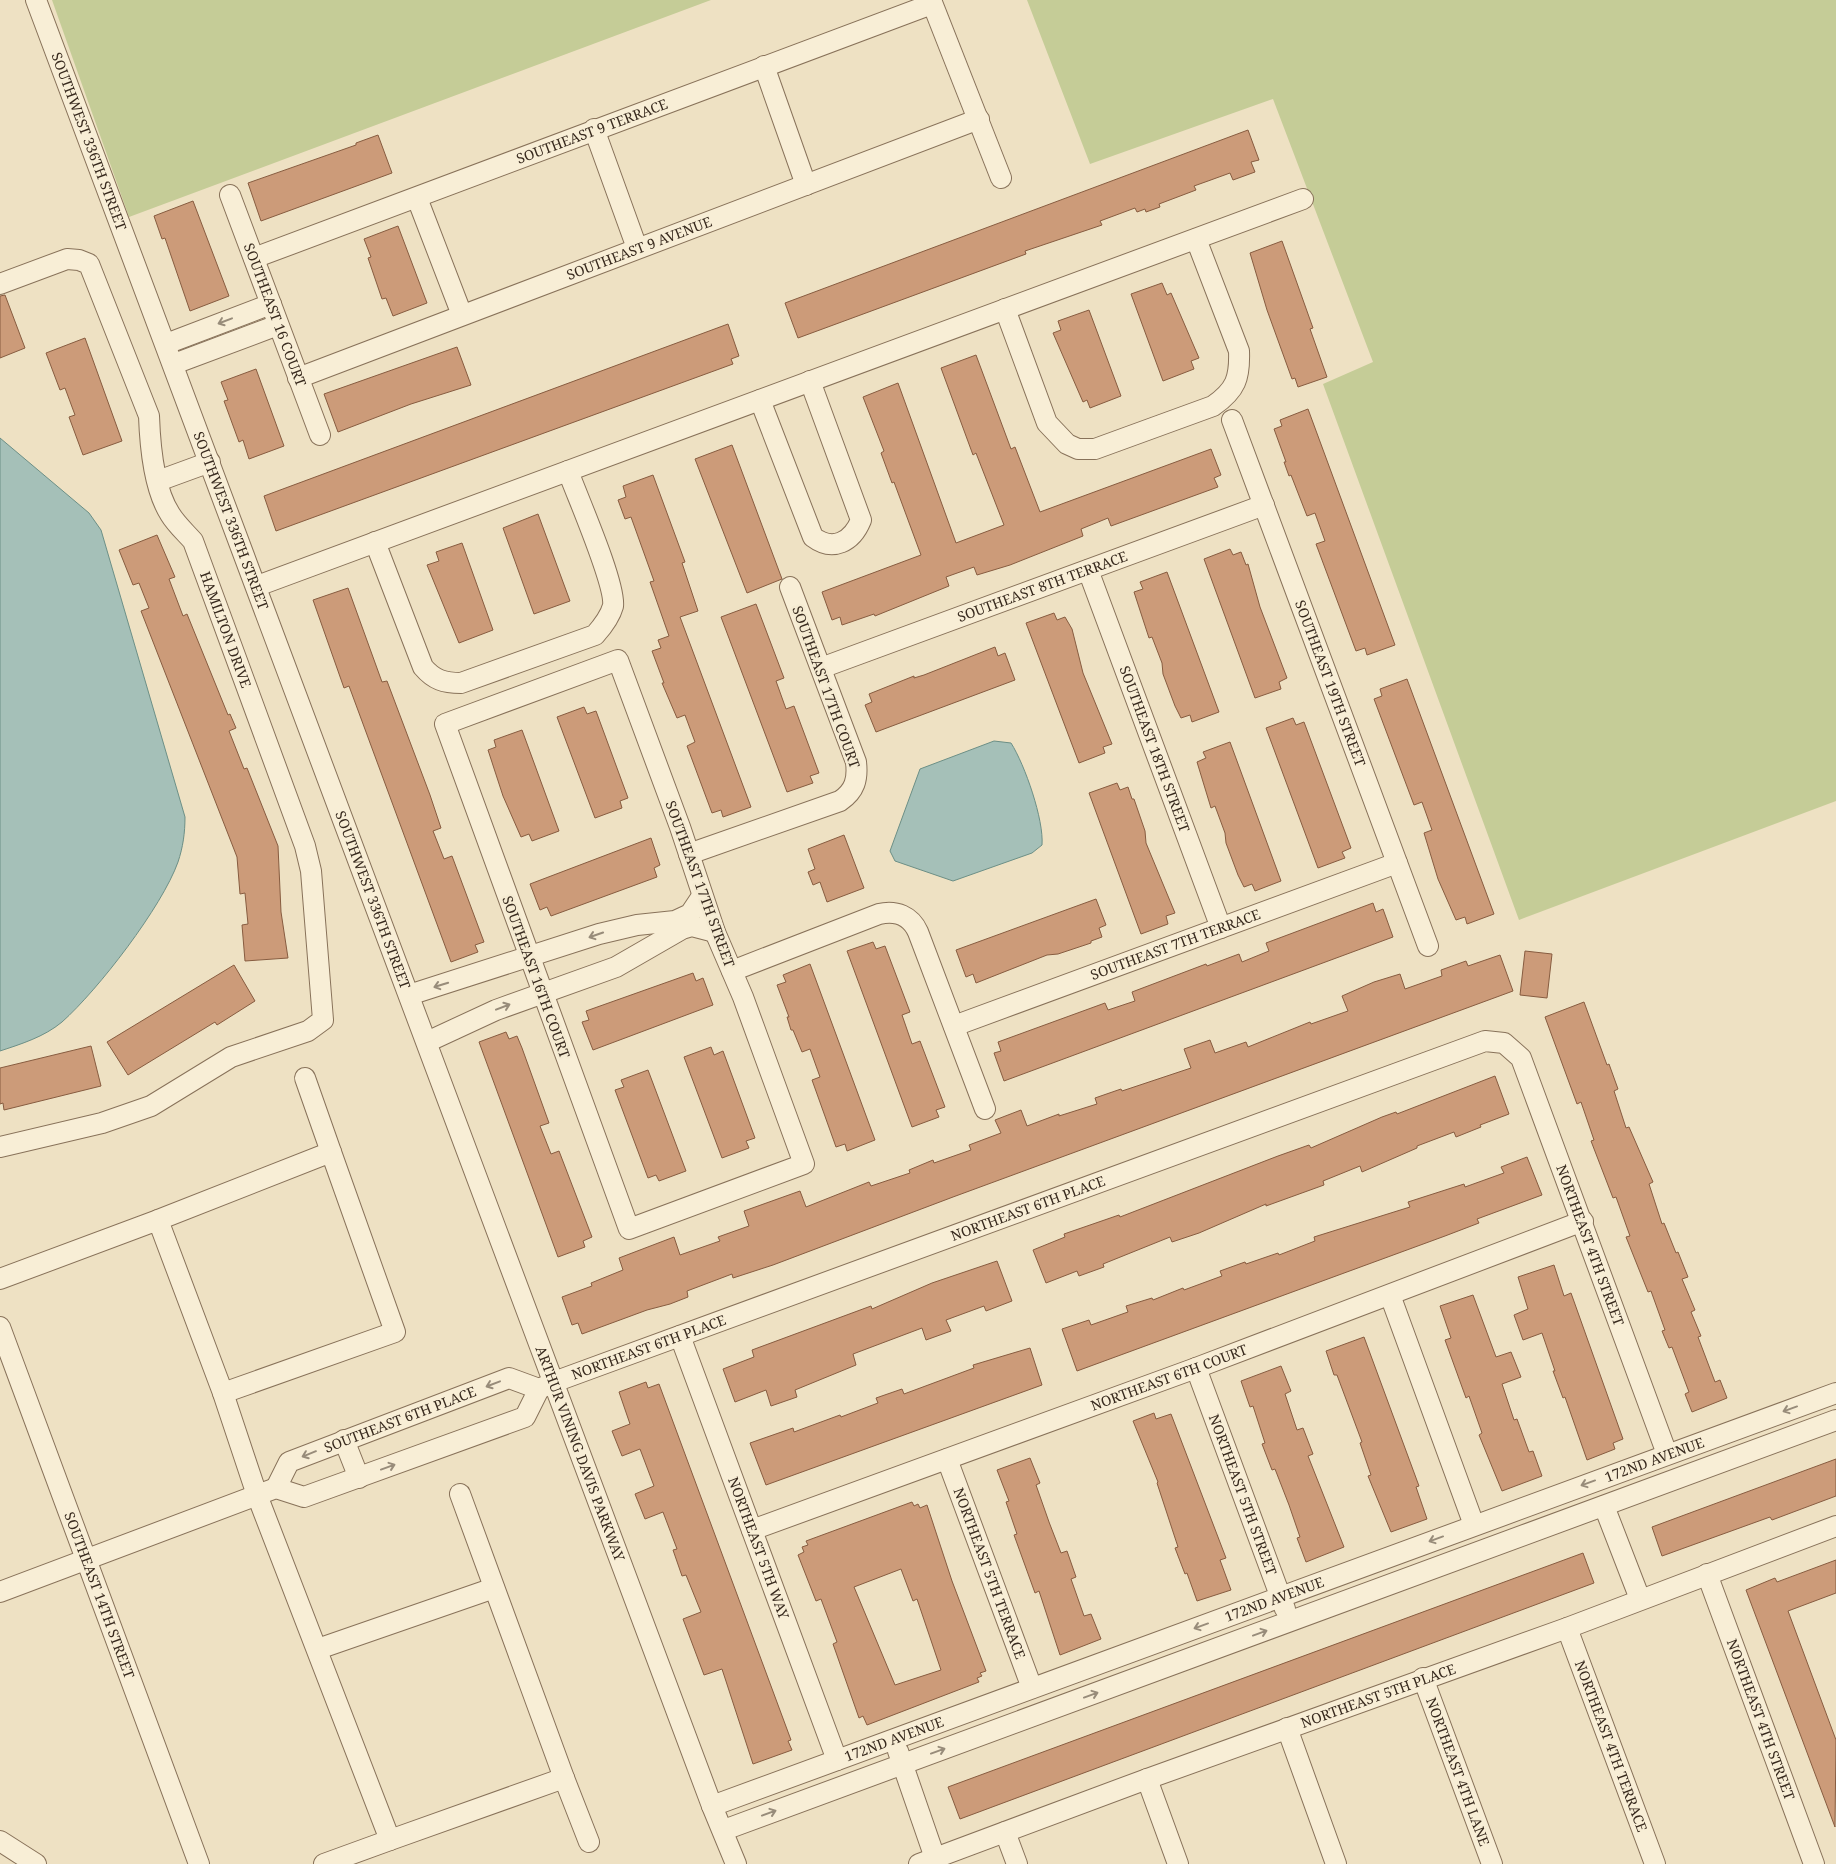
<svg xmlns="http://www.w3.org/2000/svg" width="1836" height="1864" viewBox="0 0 1836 1864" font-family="'Noto Serif',serif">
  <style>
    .green { fill: #c5cc97 }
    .water { fill: #a5c0b8; stroke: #6c8f86 }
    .building { fill: #cc9b79; stroke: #875c40; fill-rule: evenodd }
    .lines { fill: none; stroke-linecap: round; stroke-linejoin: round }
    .minor-casing { stroke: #88725a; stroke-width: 22 }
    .minor { stroke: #f8eed6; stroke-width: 20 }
    .oneway { stroke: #988c7a }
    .labels { text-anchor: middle; stroke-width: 5; stroke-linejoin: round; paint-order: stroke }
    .street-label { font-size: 14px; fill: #382a1e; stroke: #f5ebd2 }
  </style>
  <rect width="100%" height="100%" fill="#eee1c3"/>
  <!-- green -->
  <g class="green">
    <path d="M52,0H711L129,217Z"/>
    <path d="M1027,0H1836V801L1519,920L1323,384L1373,362L1273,99L1090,164Z"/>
  </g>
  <!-- water -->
  <g class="water">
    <path d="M0,438L89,513L101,530L185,817C185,833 183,847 178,862C162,907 98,990 62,1022C44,1037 21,1044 0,1051Z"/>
    <path d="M994,741L1011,743C1025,765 1044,820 1042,845L1032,853L953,881L895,861L890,851L920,769Z"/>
  </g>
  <!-- building -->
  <g class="building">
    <path d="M1248,130L1259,160L1251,162L1255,172L1233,180L1230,173L1208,181L1194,186L1196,190L1159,204L1160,207L1146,212L1145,209L1137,212L1135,208L1100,221L1102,225L1025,251L1026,254L798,338L785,303Z"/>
    <path d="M378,135L392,173L261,221L248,183L356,145V143Z"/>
    <path d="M193,201L229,296L190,311L165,238L162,239L154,216Z"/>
    <path d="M398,226L427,303L393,316L386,298L382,299L368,258L371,257L364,239Z"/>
    <path d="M1282,241L1313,328L1310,329L1327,377L1298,387L1295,378L1292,379L1267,310L1250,253Z"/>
    <path d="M1162,283L1167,295L1171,293L1199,358L1191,361L1194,369L1163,381L1131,294Z"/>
    <path d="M5,295L25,348L0,358V296Z"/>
    <path d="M1089,310L1121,396L1090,408L1087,400L1083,402L1053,333L1061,330L1058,321Z"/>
    <path d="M728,324L739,356L731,359L733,364L276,531L264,496Z"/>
    <path d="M85,338L122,441L83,455L69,417L75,415L65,388L60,390L46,353Z"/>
    <path d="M457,347L471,385L411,404L338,432L324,394Z"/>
    <path d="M976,355L1011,449L1015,447L1040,512L1211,449L1221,475L1214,478L1218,487L1111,526L1108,518L1081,529L1083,536L1010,565L977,575L974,567L946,577L949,586L875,616L874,614L842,625L840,617L832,620L822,592L921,555L894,482L892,483L881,453L884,451L863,397L898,383L956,543L1004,525L976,453L973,455L941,368Z"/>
    <path d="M256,369L284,446L249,459L243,440L239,442L224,401L228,400L221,382Z"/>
    <path d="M1308,409L1395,645L1367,655L1365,648L1356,651L1316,544L1325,541L1315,513L1307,516L1291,475L1289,476L1284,462H1286L1274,429L1282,426L1280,420Z"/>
    <path d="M732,445L782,579L747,593L695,459Z"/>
    <path d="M653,475L685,562L682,563L698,611L680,617L751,807L723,817L721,810L712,813L687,746L695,742L685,715L677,718L662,683H664L652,651L661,648L658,640L669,636L650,582L654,581L631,517L625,519L618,500L626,497L623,486Z"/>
    <path d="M538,514L570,601L534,614L503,528Z"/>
    <path d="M157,535L175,577L169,579L183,616L187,614L228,715L230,714L236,728L229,731L244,769L247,768L278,846L281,912L288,958L245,961L242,925L248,924L245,893L240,894L237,857L141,611L149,608L139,583L133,585L119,550Z"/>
    <path d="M462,543L493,630L459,643L427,565L439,561L436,552Z"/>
    <path d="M1230,549L1233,555L1241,552L1246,565L1248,564L1260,607L1287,678L1279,682L1281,689L1255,698L1204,559Z"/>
    <path d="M1167,572L1219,712L1192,722L1190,715L1181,718L1175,706L1163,674L1162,663L1152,637L1149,638L1134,592L1143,589L1140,582Z"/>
    <path d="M348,588L382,682L387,681L430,795L441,828L433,831L444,859L452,856L484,942L475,945L478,952L451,962L349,686L344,688L313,600Z"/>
    <path d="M756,604L784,678L776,681L786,709L794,706L819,773L810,776L813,783L787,792L721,617Z"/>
    <path d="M1054,613L1057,620L1065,617L1072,629L1083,673L1112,744L1103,747L1105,753L1079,763L1026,623Z"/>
    <path d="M995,647L998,656L1005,653L1015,680L876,732L865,705L872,702L869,694L914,676V678L924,675Z"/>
    <path d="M1407,679L1494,914L1467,924L1465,917L1456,920L1438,879L1424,833L1432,830L1422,802L1414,805L1374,699L1382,696L1380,689Z"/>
    <path d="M584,707L587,714L596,711L628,798L620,801L622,808L595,818L557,717Z"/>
    <path d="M1293,718L1296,725L1304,722L1351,848L1342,852L1345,858L1318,868L1266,728Z"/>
    <path d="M522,730L559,831L532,841L529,834L521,837L503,796L488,750L496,747L494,740Z"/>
    <path d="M1230,742L1281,881L1255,891L1252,884L1244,887L1238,875L1226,843L1225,833L1215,806L1211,808L1197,762L1206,758L1203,752Z"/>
    <path d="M1117,783L1120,790L1128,787L1132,799H1134L1145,831L1146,843L1175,913L1166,916L1168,924L1141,934L1089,793Z"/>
    <path d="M844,835L864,888L827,902L820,882L813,885L808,872L815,869L808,849Z"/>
    <path d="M651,838L660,865L654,868L657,877L551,916L547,907L540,910L530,884Z"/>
    <path d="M1096,899L1106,925L1099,928L1102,937L1091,941V943L1058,954L1047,955L976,983L973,974L966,977L956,950Z"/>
    <path d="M1373,903L1376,912L1383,909L1393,937L1004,1081L994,1053L1001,1051L998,1042L1105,1003L1108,1010L1135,1001L1132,992L1206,964L1207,966L1239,954L1242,962L1269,951L1266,943Z"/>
    <path d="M873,942L876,949L885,946L910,1012L902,1015L912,1044L920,1041L945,1107L936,1110L939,1117L912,1127L847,951Z"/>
    <path d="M1525,951L1552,954L1547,998L1520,995Z"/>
    <path d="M1500,955L1513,991L953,1197L773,1265L733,1278L732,1274L687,1291L688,1297L670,1304L647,1310L582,1334L578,1323L572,1325L562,1297L592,1286L591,1283L623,1270L619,1258L674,1237L680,1255L720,1241L718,1237L749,1226L744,1211L800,1191L806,1207L869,1182L871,1186L910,1173L909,1170L933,1160L934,1163L971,1150L969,1145L1001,1133L995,1120L1021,1110L1027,1126L1059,1114V1116L1097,1104L1095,1098L1121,1089L1122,1091L1191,1068L1184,1049L1210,1040L1215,1053L1246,1042L1248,1047L1310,1022L1311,1024L1348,1011L1342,996L1374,982L1400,974L1405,989L1442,976L1441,970L1466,961L1468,966Z"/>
    <path d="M810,964L875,1140L847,1151L845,1144L836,1147L812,1080L820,1077L810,1049L802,1052L793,1030H791L787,1017H789L777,985L786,982L783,975Z"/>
    <path d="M234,965L255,1001L217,1025L215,1022L128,1075L107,1042Z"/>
    <path d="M693,973L696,981L703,978L713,1005L593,1050L582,1022L589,1020L586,1011Z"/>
    <path d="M1584,1002L1607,1065L1609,1064L1618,1089L1614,1091L1626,1128L1629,1127L1653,1182L1649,1184L1662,1224L1664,1223L1676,1253L1678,1252L1688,1277L1682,1279L1695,1310L1691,1312L1701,1336L1698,1337L1715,1382L1720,1380L1727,1398L1692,1412L1685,1394L1689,1392L1672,1347L1669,1348L1662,1331L1665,1330L1651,1291L1648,1292L1626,1237L1630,1236L1616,1197L1613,1198L1591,1141L1594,1140L1581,1102L1577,1104L1545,1017Z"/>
    <path d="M506,1032L509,1039L517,1036L522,1048L549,1123L540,1126L551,1154L559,1151L592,1237L583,1241L585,1247L558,1257L479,1042Z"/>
    <path d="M91,1046L101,1086L4,1110L3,1103L0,1104V1068Z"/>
    <path d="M711,1047L714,1055L723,1051L755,1138L746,1141L749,1148L722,1158L684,1057Z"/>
    <path d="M648,1070L686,1171L659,1181L656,1175L648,1178L615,1090L624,1087L621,1080Z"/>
    <path d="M1495,1076L1509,1114L1480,1125L1481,1127L1456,1137L1454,1132L1417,1146V1148L1362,1172L1360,1166L1323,1181L1324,1185L1266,1206V1204L1199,1233L1172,1242L1170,1237L1103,1264L1104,1267L1079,1276L1077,1271L1046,1283L1033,1250L1065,1237L1064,1234L1119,1215L1120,1217L1278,1156L1309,1145L1311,1148L1382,1117L1396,1112L1397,1114Z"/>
    <path d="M1527,1157L1542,1195L1477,1219L1479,1223L1445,1236L1077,1371L1062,1329L1089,1320L1091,1325L1128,1312L1126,1306L1152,1298L1153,1300L1183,1288L1184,1290L1222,1276L1220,1271L1245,1262L1246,1264L1278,1253L1279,1255L1315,1241L1314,1237L1410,1207L1408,1202L1464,1184L1465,1187L1504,1173L1501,1167Z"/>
    <path d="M997,1261L1012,1301L986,1311L984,1306L946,1320L951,1331L926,1340L922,1328L853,1354L856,1365L795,1390L797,1397L771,1406L766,1390L735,1402L723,1369L754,1357L752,1350L871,1306L872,1309L932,1283Z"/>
    <path d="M1554,1265L1564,1296L1571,1293L1623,1439L1613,1443L1615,1449L1587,1460L1565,1397L1563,1398L1553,1371H1555L1542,1333L1523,1340L1514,1315L1528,1309L1518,1277Z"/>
    <path d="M1473,1295L1496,1357L1511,1352L1521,1377L1502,1384L1514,1420L1517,1419L1529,1452L1533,1451L1542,1476L1502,1491L1479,1435L1482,1433L1469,1396L1466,1398L1445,1340L1451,1338L1440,1306Z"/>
    <path d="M1364,1337L1419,1486L1416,1487L1427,1519L1391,1532L1368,1476L1371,1475L1360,1443L1362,1442L1337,1375H1334L1326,1351Z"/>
    <path d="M1030,1348L1042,1385L766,1485L750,1443L793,1428L794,1432L840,1415L841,1417L878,1403L876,1398L902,1389L904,1394L974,1368L973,1365Z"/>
    <path d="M1281,1366L1291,1391L1285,1394L1297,1430L1303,1428L1313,1454L1308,1456L1344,1547L1306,1562L1297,1538L1300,1537L1289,1505L1275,1469L1272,1470L1262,1444L1265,1443L1253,1406L1250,1407L1241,1381Z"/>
    <path d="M646,1382L648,1388L659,1384L791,1740L788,1741L792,1750L753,1764L722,1669L704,1675L683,1619L701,1612L686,1575L682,1576L673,1550L677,1549L663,1512L645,1519L635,1494L654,1486L640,1449L622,1456L612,1431L630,1424L619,1392Z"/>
    <path d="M1154,1413L1156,1419L1171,1414L1226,1558L1220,1560L1231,1590L1197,1601L1187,1573L1185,1574L1175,1548L1178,1547L1157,1483L1158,1482L1133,1421Z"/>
    <path d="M1030,1458L1040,1483L1036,1485L1049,1522L1061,1553L1067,1551L1076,1577L1071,1579L1084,1616L1091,1614L1101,1639L1060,1655L1039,1591L1035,1593L1014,1535L1017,1534L1006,1502L1009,1501L997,1470Z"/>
    <path d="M1836,1459V1496L1772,1520L1770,1517L1662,1556L1652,1527Z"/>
    <path d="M912,1502L914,1506L918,1504L920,1508L927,1505L952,1581L986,1671L980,1673L982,1676L977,1678L979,1682L867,1725L863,1716L859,1718L833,1644L837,1642L821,1599L816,1601L798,1555L804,1552L802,1547L808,1545L806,1541ZM901,1569L913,1601L917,1599L941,1670L895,1685L854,1587Z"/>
    <path d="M1583,1553L1594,1583L960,1819L948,1787Z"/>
    <path d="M1836,1560V1593L1788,1611L1836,1740L1835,1827L1746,1590L1775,1578L1777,1582Z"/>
  </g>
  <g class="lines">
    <defs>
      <g id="minor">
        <path id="s1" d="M36,0L712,1806L736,1864"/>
        <path d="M931,0L1001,178"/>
        <path d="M764,66L806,185"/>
        <path d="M594,129L637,248"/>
        <path id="s2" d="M230,195L320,435"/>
        <path d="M417,198L462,315"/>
        <path id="s3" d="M254,258L932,4"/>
        <path id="s4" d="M0,284L67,259L79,260L89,264L149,416C150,445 154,489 170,514C176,524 185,532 193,541L305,846L311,871L323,1020L308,1031L231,1057L151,1106L102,1123L0,1147"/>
        <path d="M1005,309L1047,423L1067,444L1078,449H1095L1213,406C1236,390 1240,378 1239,351L1196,239"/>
        <path d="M166,344L271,304"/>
        <path d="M174,364L278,325"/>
        <path id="s5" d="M298,378L979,119"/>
        <path d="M760,400L813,537C833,552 852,542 861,520L810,381"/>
        <path id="s6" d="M1232,420L1428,946"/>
        <path d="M158,481L210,462"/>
        <path d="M375,542L423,667C434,680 444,683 461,683L595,635C603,626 610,617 613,606C616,584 577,496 568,471"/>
        <path id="s7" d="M1088,570L1221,928"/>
        <path d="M257,586L1303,199"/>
        <path d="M618,660L680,827L715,932L743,997L804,1164L629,1229L445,724Z"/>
        <path id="s8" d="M821,668L1264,505"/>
        <path d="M689,854L840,801C855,791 858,779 856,762L790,587"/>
        <path d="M732,971L879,914C896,910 911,916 918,932L985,1109"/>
        <path d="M409,995L599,934L637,925L675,921L690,914L702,896"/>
        <path id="s9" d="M954,1026L1397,863"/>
        <path d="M427,1042L496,1010L616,967L682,929L692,926L715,932"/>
        <path d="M305,1078L331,1152"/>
        <path d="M158,1220L331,1152L395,1332L223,1393"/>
        <path d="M0,1279L158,1220L223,1393L257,1495L390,1840L324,1864"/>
        <path d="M1390,1295L1474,1525"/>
        <path id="s10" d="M0,1327L199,1864"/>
        <path id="s11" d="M680,1336L837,1760"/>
        <path id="s12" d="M1196,1368L1285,1609"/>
        <path d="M344,1440L359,1478"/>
        <path id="s13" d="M947,1459L1032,1688"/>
        <path id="s14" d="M276,1488L289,1462L509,1378L539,1389"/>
        <path d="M1604,1506L1640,1599"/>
        <path id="s15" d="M752,1530L1196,1368L1583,1221"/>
        <path id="s16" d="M1707,1574L1814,1864"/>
        <path id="s17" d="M0,1592L276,1488L304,1497L525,1417L539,1389L554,1382L1485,1041L1504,1043L1521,1058L1667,1454"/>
        <path id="s18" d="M1567,1628L1655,1864"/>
        <path d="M318,1649L494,1588"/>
        <path id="s19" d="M1423,1678L1492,1864"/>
        <path d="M1287,1728L1336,1864"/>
        <path d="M898,1751L935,1858"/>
        <path d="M564,1778L589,1842"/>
        <path d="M1147,1779L1178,1864"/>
        <path id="s20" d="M712,1806L1836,1393"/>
        <path d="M724,1830L1836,1420"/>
        <path d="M1005,1832L1017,1864"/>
        <path d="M390,1840L564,1778L460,1494"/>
        <path d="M0,1841L36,1864"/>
        <path id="s21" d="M919,1864L1147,1779L1567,1628L1836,1526"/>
      </g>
    </defs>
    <!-- minor casing -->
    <use href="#minor" class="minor-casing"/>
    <!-- minor -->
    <use href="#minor" class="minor"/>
  </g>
  <!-- one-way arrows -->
  <defs><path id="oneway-shaft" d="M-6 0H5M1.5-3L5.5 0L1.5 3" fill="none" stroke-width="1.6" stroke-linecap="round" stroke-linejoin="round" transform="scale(1.25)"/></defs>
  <g class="oneway">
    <use href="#oneway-shaft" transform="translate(225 321) rotate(159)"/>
    <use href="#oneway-shaft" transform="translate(596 935) rotate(161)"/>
    <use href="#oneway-shaft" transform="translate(441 985) rotate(163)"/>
    <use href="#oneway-shaft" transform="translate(503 1007) rotate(-21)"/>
    <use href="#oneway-shaft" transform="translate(493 1384) rotate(159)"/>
    <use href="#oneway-shaft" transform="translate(1790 1409) rotate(160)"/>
    <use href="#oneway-shaft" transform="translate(309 1454) rotate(158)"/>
    <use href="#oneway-shaft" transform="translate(388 1467) rotate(-20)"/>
    <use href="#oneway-shaft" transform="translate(1588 1483) rotate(160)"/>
    <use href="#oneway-shaft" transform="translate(1436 1539) rotate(160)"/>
    <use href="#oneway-shaft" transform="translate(1201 1626) rotate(160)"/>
    <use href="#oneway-shaft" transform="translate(1260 1633) rotate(-20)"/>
    <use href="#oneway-shaft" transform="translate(1091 1695) rotate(-20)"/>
    <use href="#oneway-shaft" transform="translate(938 1751) rotate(-20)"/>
    <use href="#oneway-shaft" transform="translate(769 1813) rotate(-20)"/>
  </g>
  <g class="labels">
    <!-- street labels -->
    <g class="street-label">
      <text dy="5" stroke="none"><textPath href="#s3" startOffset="361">SOUTHEAST 9 TERRACE</textPath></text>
      <text dy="5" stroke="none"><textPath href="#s1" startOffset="151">SOUTHWEST 336TH STREET</textPath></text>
      <text dy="5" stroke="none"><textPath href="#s5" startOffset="365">SOUTHEAST 9 AVENUE</textPath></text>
      <text dy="5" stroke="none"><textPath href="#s2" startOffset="128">SOUTHEAST 16 COURT</textPath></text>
      <text dy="5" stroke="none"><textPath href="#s1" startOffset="556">SOUTHWEST 336TH STREET</textPath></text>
      <text dy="5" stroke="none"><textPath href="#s8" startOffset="236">SOUTHEAST 8TH TERRACE</textPath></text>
      <text dy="5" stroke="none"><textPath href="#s4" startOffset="489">HAMILTON DRIVE</textPath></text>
      <text dy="5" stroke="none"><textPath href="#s6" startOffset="281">SOUTHEAST 19TH STREET</textPath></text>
      <text transform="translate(826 687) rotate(70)" y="5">SOUTHEAST 17TH COURT</text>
      <text dy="5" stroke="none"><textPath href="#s7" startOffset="191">SOUTHEAST 18TH STREET</textPath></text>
      <text transform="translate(700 884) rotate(70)" y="5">SOUTHEAST 17TH STREET</text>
      <text dy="5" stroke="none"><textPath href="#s1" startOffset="961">SOUTHWEST 336TH STREET</textPath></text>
      <text dy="5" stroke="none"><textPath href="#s9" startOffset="236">SOUTHEAST 7TH TERRACE</textPath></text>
      <text transform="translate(536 977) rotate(70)" y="5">SOUTHEAST 16TH COURT</text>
      <text dy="5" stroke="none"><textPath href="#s17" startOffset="1112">NORTHEAST 6TH PLACE</textPath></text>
      <text dy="5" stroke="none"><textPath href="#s17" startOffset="1840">NORTHEAST 4TH STREET</textPath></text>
      <text dy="5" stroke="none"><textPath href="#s17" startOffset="708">NORTHEAST 6TH PLACE</textPath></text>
      <text dy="5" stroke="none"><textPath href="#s15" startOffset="444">NORTHEAST 6TH COURT</textPath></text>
      <text dy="5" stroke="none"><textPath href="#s14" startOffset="148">SOUTHEAST 6TH PLACE</textPath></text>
      <text dy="5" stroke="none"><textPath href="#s1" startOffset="1552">ARTHUR VINING DAVIS PARKWAY</textPath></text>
      <text dy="5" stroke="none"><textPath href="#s20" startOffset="1004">172ND AVENUE</textPath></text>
      <text dy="5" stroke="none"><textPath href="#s12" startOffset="135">NORTHEAST 5TH STREET</textPath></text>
      <text dy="5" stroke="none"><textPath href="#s11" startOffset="226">NORTHEAST 5TH WAY</textPath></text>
      <text dy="5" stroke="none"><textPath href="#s13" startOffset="122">NORTHEAST 5TH TERRACE</textPath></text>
      <text dy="5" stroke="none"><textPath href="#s10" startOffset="286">SOUTHEAST 14TH STREET</textPath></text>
      <text dy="5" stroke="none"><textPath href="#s20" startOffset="599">172ND AVENUE</textPath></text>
      <text dy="5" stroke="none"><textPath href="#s21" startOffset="489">NORTHEAST 5TH PLACE</textPath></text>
      <text dy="5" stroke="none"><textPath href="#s16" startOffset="155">NORTHEAST 4TH STREET</textPath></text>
      <text dy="5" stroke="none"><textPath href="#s20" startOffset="194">172ND AVENUE</textPath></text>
      <text dy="5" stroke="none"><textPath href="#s18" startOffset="126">NORTHEAST 4TH TERRACE</textPath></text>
      <text dy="5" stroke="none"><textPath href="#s19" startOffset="100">NORTHEAST 4TH LANE</textPath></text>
    </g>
  </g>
</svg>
